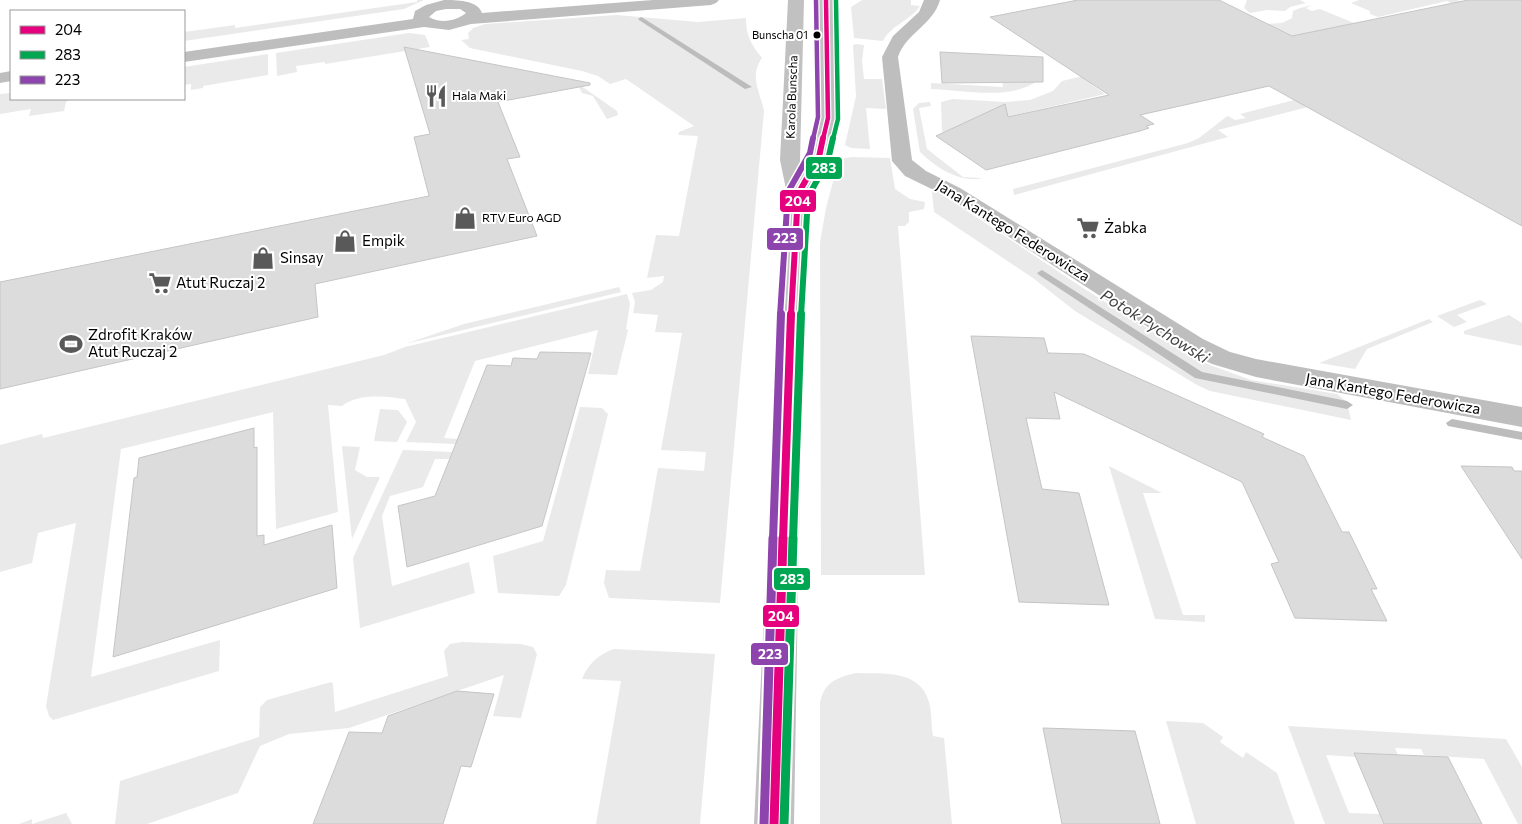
<svg xmlns="http://www.w3.org/2000/svg" width="1522" height="824" viewBox="0 0 1522 824" font-family="Commissioner,sans-serif">
  <style>
    .green { fill: #eaeaea }
    .lines { fill: none; stroke-linecap: round; stroke-linejoin: round }
    .stream { fill: #bcbcbc; fill-rule: evenodd }
    .building { fill: #dcdcdc; stroke: #c5c5c5 }
    .street { fill: #bebebe; fill-rule: evenodd }
    .secondary { fill: #c1c1c1; fill-rule: evenodd }
    .bus-1-far3-casing { stroke: #fff; stroke-width: 7 }
    .bus-1-far2-casing { stroke: #fff; stroke-width: 9 }
    .bus-1-far1-casing { stroke: #fff; stroke-width: 11 }
    .bus-1-casing { stroke: #fff; stroke-width: 13 }
    .bus-2-far3-casing { stroke: #fff; stroke-width: 7 }
    .bus-2-far2-casing { stroke: #fff; stroke-width: 9 }
    .bus-2-far1-casing { stroke: #fff; stroke-width: 11 }
    .bus-2-casing { stroke: #fff; stroke-width: 13 }
    .bus-3-far3-casing { stroke: #fff; stroke-width: 7 }
    .bus-3-far2-casing { stroke: #fff; stroke-width: 9 }
    .bus-3-far1-casing { stroke: #fff; stroke-width: 11 }
    .bus-3-casing { stroke: #fff; stroke-width: 13 }
    .bus-1-far3 { stroke: #e5007d; stroke-width: 4.5 }
    .bus-1-far2 { stroke: #e5007d; stroke-width: 6 }
    .bus-1-far1 { stroke: #e5007d; stroke-width: 8 }
    .bus-1 { stroke: #e5007d; stroke-width: 9 }
    .bus-2-far3 { stroke: #00a651; stroke-width: 4.5 }
    .bus-2-far2 { stroke: #00a651; stroke-width: 6 }
    .bus-2-far1 { stroke: #00a651; stroke-width: 8 }
    .bus-2 { stroke: #00a651; stroke-width: 9 }
    .bus-3-far3 { stroke: #8e44ad; stroke-width: 4.5 }
    .bus-3-far2 { stroke: #8e44ad; stroke-width: 6 }
    .bus-3-far1 { stroke: #8e44ad; stroke-width: 8 }
    .bus-3 { stroke: #8e44ad; stroke-width: 9 }
    .bus-dot { fill: #000; stroke: #fff; stroke-width: 2 }
    .labels { text-anchor: middle; stroke-width: 4; stroke-linejoin: round; paint-order: stroke }
    .far-bus-label { font-size: 11px; fill: #000; stroke: #fff; text-anchor: end }
    .far-poi-label { font-size: 12px; fill: #000; stroke: #fff; text-anchor: start }
    .far-street-label { font-size: 12px; fill: #000; stroke: #fff }
    .poi-label { font-size: 15px; fill: #000; stroke: #fff; text-anchor: start }
    .street-label { font-size: 15px; fill: #000; stroke: #fff }
    .water-label { font-size: 16px; font-style: italic; fill: #404040; stroke: #fff }
    .line-badge { stroke: #fff; stroke-width: 2 }
    .badge-label { font-size: 14px; text-anchor: middle; font-weight: bold; fill: #fff }
  </style>
  <rect width="100%" height="100%" fill="#fff"/>
  <!-- green -->
  <g class="green">
    <path d="M417,0H424L404,9L184,41V32L235,25V28L417,2Z"/>
    <path d="M862,0H911V5L920,6C910,21 891,25 883,41L854,38L851,7Z"/>
    <path d="M1247,0H1300L1306,3L1290,7L1285,11L1267,10L1250,13L1244,8Z"/>
    <path d="M1359,0H1456L1462,1L1451,3L1447,1L1378,17L1370,14V11L1351,3Z"/>
    <path d="M1312,5L1306,8L1312,11L1320,9L1354,23L1173,65L1263,24L1282,23L1292,18L1293,11L1300,8Z"/>
    <path d="M617,15L698,22L746,18C746,36 751,44 762,58C749,76 760,92 764,111L720,603L609,598L604,583L606,570L640,571L658,468L704,471L706,452L661,450L682,333L655,332L658,315L633,313L635,302L632,293L651,290L663,282L664,276L647,278L656,235L679,236L698,136L678,135L679,132L694,126L626,79L610,84L598,76L582,71L470,48L461,40L469,39L468,33L473,28L485,24Z"/>
    <path d="M409,33L425,35L430,47L325,64V62L296,66L297,72L277,76L276,53Z"/>
    <path d="M1522,41V52L1218,130L1228,137L1014,195L1013,189L1188,143L1199,138L1226,117L1228,116L1235,120L1246,118L1240,114Z"/>
    <path d="M856,44L864,45L862,61L864,79H882L886,109L866,108L870,149L851,148L845,145L856,96L853,45Z"/>
    <path d="M268,54V75L203,86V88L191,90V84L184,85V67Z"/>
    <path d="M1001,69L1038,80C1013,101 962,90 931,89V83L1003,87Z"/>
    <path d="M1105,71H1144L1091,84L1105,94L942,132L941,102L953,99L1005,102L1030,100L1053,91L1062,81Z"/>
    <path d="M577,83L617,111L618,115L607,119L593,96L582,93Z"/>
    <path d="M11,93V99H70L66,102L64,111L29,116L31,109L0,114V94Z"/>
    <path d="M930,102L931,106L919,108L927,149L963,177L983,178C959,183 937,168 920,152L913,109L919,103Z"/>
    <path d="M851,157L890,158L895,189L910,199L925,202L924,209L909,212V222L905,226H898L925,575H821L820,243L826,208L838,163L841,159Z"/>
    <path d="M937,191L1086,290L1192,356L1210,365L1251,380L1337,394L1347,402L1351,420L1210,391L1197,385L1075,311L1033,278L934,212L932,192Z"/>
    <path d="M619,287L621,292L405,344L464,324Z"/>
    <path d="M627,294L630,304L626,329L628,330L617,375L588,374L598,330L475,361L444,438L458,439L456,444L406,442L416,422L405,399C386,396 358,393 342,406L328,405L338,512L276,529L273,412L121,449L91,677L220,640L219,671L53,720L49,716L46,706L76,523L38,533L32,563L0,572V445L42,434L43,438L384,355L405,347Z"/>
    <path d="M1480,300L1487,304L1457,315L1467,322L1454,327L1437,316Z"/>
    <path d="M1509,315L1522,323V346L1464,334V331Z"/>
    <path d="M1429,319L1433,322L1367,349L1355,369L1319,363Z"/>
    <path d="M580,407L602,408L608,414L566,585L559,596L498,593L493,556L543,541Z"/>
    <path d="M380,409L398,410L407,422L397,442L374,441Z"/>
    <path d="M342,446L360,447L355,470L367,477H380L352,539Z"/>
    <path d="M403,450L452,452L449,459H435L423,487L390,496L382,516L392,586L469,562L475,593L360,628L353,558Z"/>
    <path d="M1109,466L1162,493H1143L1183,615H1205V622L1155,619Z"/>
    <path d="M462,642L521,644L533,647L537,654L521,718L493,716L504,675L349,728L289,734L260,746L238,793L147,824H115L120,781L259,737L260,707L267,700L331,682L333,684L335,712L448,676L444,651L450,644Z"/>
    <path d="M614,649L715,654L700,824H596L621,681L582,679C588,664 599,654 614,649Z"/>
    <path d="M856,673C882,674 920,669 929,702C932,712 931,725 933,736L944,738L952,824H820V703C824,682 836,678 856,673Z"/>
    <path d="M1166,721L1203,723L1223,737L1220,742L1243,758L1246,752L1277,773L1295,824H1196Z"/>
    <path d="M1288,726L1506,739L1522,767V824H1518L1484,759L1424,755L1421,749L1395,748L1398,755L1354,753L1355,757L1326,755L1349,813L1380,814L1384,824H1325Z"/>
    <path d="M66,813L72,824H19L32,819V824Z"/>
  </g>
  <g class="lines">
    <!-- stream -->
    <g class="stream">
      <path d="M641,17L643,18L752,87L745,89L639,20L638,19Z"/>
      <path d="M1042,270L1202,372L1347,401L1353,405L1347,409L1195,378L1039,275L1037,273Z"/>
      <path d="M1452,419L1522,432V440L1448,426L1446,423Z"/>
    </g>
  </g>
  <!-- building -->
  <g class="building">
    <path d="M1078,0H1219L1292,36L1468,0H1522V226L1269,86L1140,115L1154,124L1146,126L1149,128L1140,131L986,170L936,136L1005,104L1008,117L1109,95L990,17Z"/>
    <path d="M404,47L590,83V85L498,102L520,157L507,159L537,236L315,284L318,317L0,389V282L429,196L414,137L430,134Z"/>
    <path d="M940,52L1043,57V82L942,83Z"/>
    <path d="M971,336L1044,338L1048,353L1084,354L1264,434L1262,437L1304,456L1342,532H1349L1377,589H1371L1387,621L1295,618L1271,564L1279,562L1242,482L1054,392L1060,419L1026,418L1042,489L1079,493L1109,605L1019,602Z"/>
    <path d="M540,352L591,353L542,526L407,567L398,506L435,496L487,365L511,366L513,358L537,359Z"/>
    <path d="M254,428V448L257,447V536L264,535V545L332,525L337,588L113,657L134,478L137,477L139,458Z"/>
    <path d="M1461,466L1512,467L1514,471H1522V559Z"/>
    <path d="M457,691L494,694L471,767L461,766L443,824H313L349,732L382,733L388,716Z"/>
    <path d="M1043,728L1135,731L1160,824H1062Z"/>
    <path d="M1354,753L1448,757L1482,824H1384Z"/>
  </g>
  <g class="lines">
    <!-- street -->
    <g class="street">
      <path d="M444,0C456,0 478,0 482,13L653,0H719L716,3L711,5L471,24L449,30L424,27L184,62V52L413,19L415,11L426,5ZM446,9H460L466,13C456,21 441,24 429,17L436,11Z"/>
      <path d="M924,0H940C933,25 906,33 898,57L912,160L926,171L960,188L1203,339L1230,352L1256,359L1522,407V427L1256,377L1212,364L1185,351L946,196L905,176L892,161L882,57L893,36L919,12Z"/>
      <path d="M11,71V81L0,83V73Z"/>
    </g>
    <!-- secondary -->
    <path class="secondary" d="M788,0H804L800,160L802,169C827,126 818,50 818,0H834L837,118L829,157L809,194L803,301L794,824H754L779,301L787,194L780,160Z"/>
    <defs>
      <path id="bus-1-far3" d="M823,139L828,118L826,0"/>
      <path id="bus-1-far2" d="M791,316L798,194L819,157L823,138"/>
      <path id="bus-1-far1" d="M783,540L791,314"/>
      <path id="bus-1" d="M774,824L783,538"/>
      <path id="bus-2-far3" d="M833,139L838,119L836,0"/>
      <path id="bus-2-far2" d="M801,316L808,197L828,160L833,138"/>
      <path id="bus-2-far1" d="M793,540L801,314"/>
      <path id="bus-2" d="M784,824L793,538"/>
      <path id="bus-3-far3" d="M813,139L818,117L816,0"/>
      <path id="bus-3-far2" d="M780,316L788,192L810,153L813,138"/>
      <path id="bus-3-far1" d="M773,540L781,314"/>
      <path id="bus-3" d="M764,824L773,538"/>
    </defs>
    <!-- bus-1-far3 casing -->
    <use href="#bus-1-far3" class="bus-1-far3-casing"/>
    <!-- bus-1-far2 casing -->
    <use href="#bus-1-far2" class="bus-1-far2-casing"/>
    <!-- bus-1-far1 casing -->
    <use href="#bus-1-far1" class="bus-1-far1-casing"/>
    <!-- bus-1 casing -->
    <use href="#bus-1" class="bus-1-casing"/>
    <!-- bus-2-far3 casing -->
    <use href="#bus-2-far3" class="bus-2-far3-casing"/>
    <!-- bus-2-far2 casing -->
    <use href="#bus-2-far2" class="bus-2-far2-casing"/>
    <!-- bus-2-far1 casing -->
    <use href="#bus-2-far1" class="bus-2-far1-casing"/>
    <!-- bus-2 casing -->
    <use href="#bus-2" class="bus-2-casing"/>
    <!-- bus-3-far3 casing -->
    <use href="#bus-3-far3" class="bus-3-far3-casing"/>
    <!-- bus-3-far2 casing -->
    <use href="#bus-3-far2" class="bus-3-far2-casing"/>
    <!-- bus-3-far1 casing -->
    <use href="#bus-3-far1" class="bus-3-far1-casing"/>
    <!-- bus-3 casing -->
    <use href="#bus-3" class="bus-3-casing"/>
    <!-- bus-1-far3 -->
    <use href="#bus-1-far3" class="bus-1-far3"/>
    <!-- bus-1-far2 -->
    <use href="#bus-1-far2" class="bus-1-far2"/>
    <!-- bus-1-far1 -->
    <use href="#bus-1-far1" class="bus-1-far1"/>
    <!-- bus-1 -->
    <use href="#bus-1" class="bus-1"/>
    <!-- bus-2-far3 -->
    <use href="#bus-2-far3" class="bus-2-far3"/>
    <!-- bus-2-far2 -->
    <use href="#bus-2-far2" class="bus-2-far2"/>
    <!-- bus-2-far1 -->
    <use href="#bus-2-far1" class="bus-2-far1"/>
    <!-- bus-2 -->
    <use href="#bus-2" class="bus-2"/>
    <!-- bus-3-far3 -->
    <use href="#bus-3-far3" class="bus-3-far3"/>
    <!-- bus-3-far2 -->
    <use href="#bus-3-far2" class="bus-3-far2"/>
    <!-- bus-3-far1 -->
    <use href="#bus-3-far1" class="bus-3-far1"/>
    <!-- bus-3 -->
    <use href="#bus-3" class="bus-3"/>
  </g>
  <!-- icons -->
  <defs>
    <symbol id="restaurant-bare" viewBox="-9 -9 18 18"><path d="M-5-6h1v4h1v-4h1v4h1v-4h1v5L-1.5 .5V6h-2V.5L-5-1ZM5-6V6H3V1.5H1.5Q1.5-4 5-6Z" fill="#595959" stroke="#fff" stroke-width="2.5" paint-order="stroke"/></symbol>
    <symbol id="shop-bare" viewBox="-9 -9 18 18"><path d="M-5-2.5h2.3a2.7 3.5 0 0 1 5.4 0H5L5.5 6h-11ZM-1.5-2.5h3a1.5 2.3 0 0 0-3 0Z" fill="#595959" stroke="#fff" stroke-width="2.5" paint-order="stroke"/></symbol>
    <symbol id="supermarket-bare" viewBox="-9 -9 18 18"><path d="M-6-5.5h2.5l.6 2H6L4.5 2H-2.5L-4.4-4H-6ZM-1.5 3.2a1.3 1.3 0 1 0 .1 0ZM3 3.2a1.3 1.3 0 1 0 .1 0Z" fill="#595959" stroke="#fff" stroke-width="2.5" paint-order="stroke"/></symbol>
    <symbol id="stadium-bare" viewBox="-9 -9 18 18"><path d="M0-5a6.5 5 0 1 0 0 10a6.5 5 0 1 0 0-10ZM-3.5-1.8h7v3.6h-7Z" fill="#595959" stroke="#fff" stroke-width="2.5" paint-order="stroke"/></symbol>
  </defs>
  <g fill-rule="evenodd">
    <use href="#restaurant-bare" x="420" y="80" width="32" height="32"/>
    <use href="#shop-bare" x="449" y="202" width="32" height="32"/>
    <use href="#supermarket-bare" x="1072" y="212" width="32" height="32"/>
    <use href="#shop-bare" x="329" y="225" width="32" height="32"/>
    <use href="#shop-bare" x="247" y="242" width="32" height="32"/>
    <use href="#supermarket-bare" x="144" y="267" width="32" height="32"/>
    <use href="#stadium-bare" x="55" y="328" width="32" height="32"/>
  </g>
  <!-- markers -->
  <circle class="bus-dot" cx="817" cy="35" r="4.5"/>
  <g class="labels">
    <!-- far-bus labels -->
    <g class="far-bus-label">
      <text x="808" y="39">Bunscha 01</text>
    </g>
    <!-- far-poi labels -->
    <g class="far-poi-label">
      <text x="452" y="100">Hala Maki</text>
      <text x="482" y="222">RTV Euro AGD</text>
    </g>
    <!-- far-street labels -->
    <g class="far-street-label">
      <text transform="translate(792 97) rotate(-88)" y="4">Karola Bunscha</text>
    </g>
    <!-- poi labels -->
    <g class="poi-label">
      <text x="1104" y="233">Żabka</text>
      <text x="362" y="246">Empik</text>
      <text x="280" y="263">Sinsay</text>
      <text x="176" y="288">Atut Ruczaj 2</text>
      <text x="88" y="340">Zdrofit Kraków<tspan x="88" dy="17">Atut Ruczaj 2</tspan></text>
    </g>
    <!-- street labels -->
    <g class="street-label">
      <text transform="translate(1013 231) rotate(32)" y="5">Jana Kantego Federowicza</text>
      <text transform="translate(1393 394) rotate(10)" y="5">Jana Kantego Federowicza</text>
    </g>
    <!-- water labels -->
    <g class="water-label">
      <text transform="translate(1155 326) rotate(32)" y="6">Potok Pychowski</text>
    </g>
  </g>
  <g class="line-badge">
    <rect x="805" y="156" width="38" height="24" rx="5" fill="#00a651"/>
    <rect x="779" y="189" width="38" height="24" rx="5" fill="#e5007d"/>
    <rect x="766" y="227" width="38" height="24" rx="5" fill="#8e44ad"/>
    <rect x="773" y="567" width="38" height="24" rx="5" fill="#00a651"/>
    <rect x="762" y="604" width="38" height="24" rx="5" fill="#e5007d"/>
    <rect x="750" y="642" width="39" height="24" rx="5" fill="#8e44ad"/>
  </g>
  <g class="badge-label">
    <text x="824" y="173">283</text>
    <text x="798" y="206">204</text>
    <text x="785" y="243">223</text>
    <text x="792" y="584">283</text>
    <text x="781" y="621">204</text>
    <text x="770" y="659">223</text>
  </g>
  <!-- legend -->
  <rect x="10" y="10" width="175" height="90" fill="#ffffff" stroke="#999999"/>
  <rect x="20" y="26" width="25" height="8" fill="#e5007d" stroke="#999999"/>
  <text x="55" y="35" font-size="15" fill="#000000">204</text>
  <rect x="20" y="51" width="25" height="8" fill="#00a651" stroke="#999999"/>
  <text x="55" y="60" font-size="15" fill="#000000">283</text>
  <rect x="20" y="76" width="25" height="8" fill="#8e44ad" stroke="#999999"/>
  <text x="55" y="85" font-size="15" fill="#000000">223</text>
</svg>
